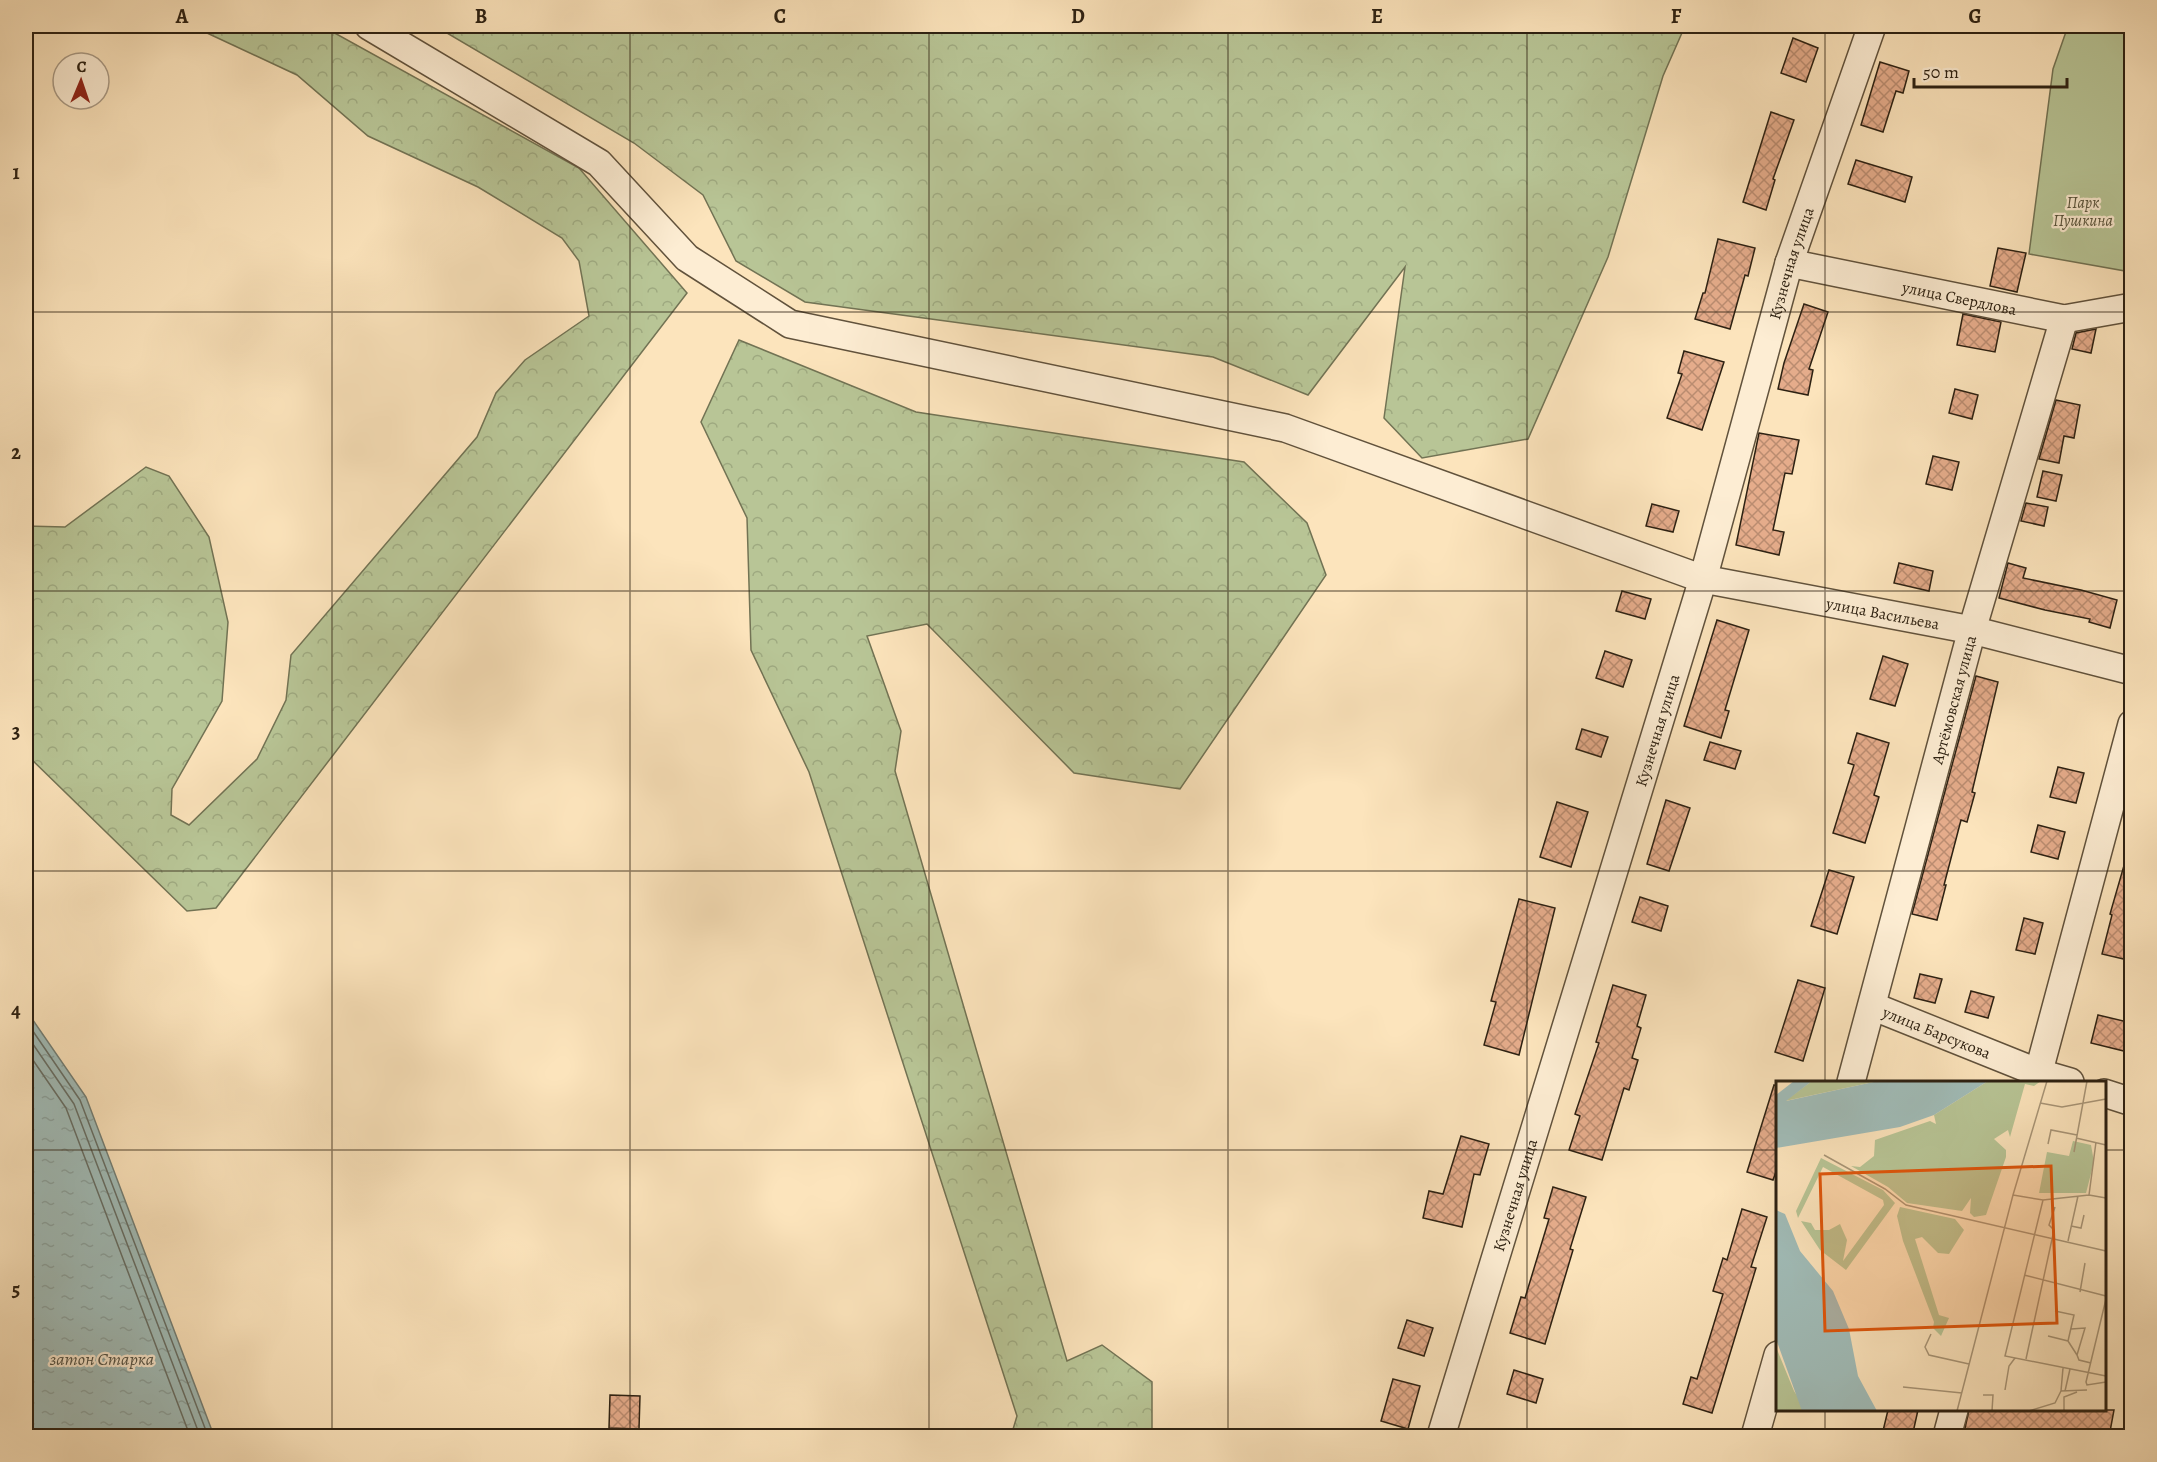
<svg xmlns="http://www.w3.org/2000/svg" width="2157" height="1462" viewBox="0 0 2157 1462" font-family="Alegreya,serif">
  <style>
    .forest { fill: url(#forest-crowns); stroke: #727354; stroke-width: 1.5 }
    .park { fill: #b8c596; stroke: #727354; stroke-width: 1.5 }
    .water { fill: url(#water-ripples); stroke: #737f76; stroke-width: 1.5 }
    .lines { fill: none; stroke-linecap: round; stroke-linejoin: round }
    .shore { stroke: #676f66; stroke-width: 1.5 }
    .building { fill: url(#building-cross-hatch); stroke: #2d2112; stroke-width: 1.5 }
    .minor-casing { stroke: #61523c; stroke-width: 30 }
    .minor { stroke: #fdedd3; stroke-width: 27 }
    .grid { fill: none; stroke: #2d2112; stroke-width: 1.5; stroke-opacity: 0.55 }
    .labels { text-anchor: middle; stroke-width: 4.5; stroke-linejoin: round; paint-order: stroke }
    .park-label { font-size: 16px; font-style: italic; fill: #57523a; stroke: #fdedd3 }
    .street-label { font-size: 16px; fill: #2d2112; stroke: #fdedd3 }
    .water-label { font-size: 18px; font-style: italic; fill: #505044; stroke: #fdedd3 }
    .inset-road { fill: none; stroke: #a99678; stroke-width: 1.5 }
    .view { fill: #df560c; fill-opacity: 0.15; stroke: #df560c; stroke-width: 3 }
    .inset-edge { fill: none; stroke: #2d2112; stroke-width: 3 }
    .neatline { fill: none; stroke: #2d2112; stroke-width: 2 }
    .grid-label { font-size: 20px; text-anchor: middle; font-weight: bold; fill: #2d2112 }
  </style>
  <defs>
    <pattern id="forest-crowns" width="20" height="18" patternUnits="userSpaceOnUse" patternTransform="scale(1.5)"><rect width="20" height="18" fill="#b8c596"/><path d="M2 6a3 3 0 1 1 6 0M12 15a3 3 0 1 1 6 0" fill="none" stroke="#9ea980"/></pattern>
    <pattern id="water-ripples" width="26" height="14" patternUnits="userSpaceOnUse" patternTransform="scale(1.5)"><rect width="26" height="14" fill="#a1bdb9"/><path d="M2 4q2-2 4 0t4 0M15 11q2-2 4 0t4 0" fill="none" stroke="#8ba29e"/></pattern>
    <pattern id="building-cross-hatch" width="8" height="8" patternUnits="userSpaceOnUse" patternTransform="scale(1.5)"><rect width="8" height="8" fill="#e5ac8b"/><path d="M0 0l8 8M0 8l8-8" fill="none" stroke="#ba8c70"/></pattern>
  </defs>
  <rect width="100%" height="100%" fill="#fce4bc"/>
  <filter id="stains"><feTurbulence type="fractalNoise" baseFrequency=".00333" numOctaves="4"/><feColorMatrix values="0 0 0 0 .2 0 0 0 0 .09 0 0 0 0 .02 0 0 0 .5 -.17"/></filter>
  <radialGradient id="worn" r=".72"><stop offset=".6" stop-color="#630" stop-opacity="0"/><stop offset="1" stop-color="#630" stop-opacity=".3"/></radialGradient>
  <!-- forest -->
  <g class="forest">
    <path d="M192,26H322L579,168L687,293L216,908L187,911L26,754V526L65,527L146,467L169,476L209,537L228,622L222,701L172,789L171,815L189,825L257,759L286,700L291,655L477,437L496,393L525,360L589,316L579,261L562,238L478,187L368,136L297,75Z"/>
    <path d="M435,26H1685L1663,76L1608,257L1528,439L1422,458L1384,418L1405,267L1308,395L1213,357L805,302L736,261L703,195L634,143Z"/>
    <path d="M739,340L916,412L1244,462L1307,523L1326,575L1180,789L1074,773L927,624L867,636L901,731L895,771L1067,1361L1102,1345L1152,1382V1436H1011L1017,1416L809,772L751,650L747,518L701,422Z"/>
  </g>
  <!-- park -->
  <path class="park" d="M2068,26H2131V272L2029,254L2053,69Z"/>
  <!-- water -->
  <path class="water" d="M26,1010L86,1097L214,1436H26Z"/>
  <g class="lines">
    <!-- shore -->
    <g class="shore">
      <path d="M26,1021L80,1100L208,1436"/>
      <path d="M26,1034L74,1104L200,1436"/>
      <path d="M26,1050L66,1108L190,1436"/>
    </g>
  </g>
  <!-- building -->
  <g class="building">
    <path d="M1793,38L1818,48L1806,82L1781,73Z"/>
    <path d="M1880,62L1909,71L1903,93L1896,91L1883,132L1861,125Z"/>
    <path d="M1771,112L1794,120L1773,179L1775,180L1766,210L1743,202Z"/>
    <path d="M1856,160L1912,177L1905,202L1848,184Z"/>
    <path d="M1718,239L1755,248L1748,276L1745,275L1730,329L1695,319L1703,293H1705Z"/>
    <path d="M1998,248L2026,253L2017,292L1990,286Z"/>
    <path d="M1804,304L1828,312L1809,369L1813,370L1808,395L1778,389L1784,363Z"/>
    <path d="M1963,314L2001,322L1995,352L1957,345Z"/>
    <path d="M2096,329L2091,353L2072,349L2076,333Z"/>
    <path d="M1684,351L1724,362L1702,430L1667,418L1682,374L1678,373Z"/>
    <path d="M1955,389L1978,395L1972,419L1949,413Z"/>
    <path d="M2056,400L2080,405L2074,438L2064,436L2059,463L2039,459Z"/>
    <path d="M1759,433L1799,440L1792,474L1785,473L1773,530L1784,532L1779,555L1736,545Z"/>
    <path d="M1933,456L1959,462L1952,490L1926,484Z"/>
    <path d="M2043,471L2062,475L2056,501L2037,497Z"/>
    <path d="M2026,503L2048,507L2044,526L2021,521Z"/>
    <path d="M1652,504L1679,511L1673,532L1646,526Z"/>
    <path d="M1899,563L1933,571L1929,591L1894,583Z"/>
    <path d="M2008,563L2026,568L2023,578L2081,590L2117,600L2110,628L2089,622L2090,619L2045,610L1999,598Z"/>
    <path d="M1622,591L1651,599L1645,619L1616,611Z"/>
    <path d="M1717,620L1749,630L1725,710L1729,711L1721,738L1684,726Z"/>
    <path d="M1605,651L1632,660L1623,687L1596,678Z"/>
    <path d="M1883,656L1908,664L1895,706L1870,699Z"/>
    <path d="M1976,676L1998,682L1972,792L1975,793L1967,822L1961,820L1944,885H1946L1937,920L1912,914Z"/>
    <path d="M1582,729L1608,737L1601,757L1576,749Z"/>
    <path d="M1857,733L1889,743L1874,795L1879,797L1865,843L1833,833L1854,765L1848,763Z"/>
    <path d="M1710,742L1741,751L1735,769L1704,760Z"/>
    <path d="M2058,767L2084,773L2076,803L2050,797Z"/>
    <path d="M1666,800L1690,808L1669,871L1647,864Z"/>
    <path d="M1557,802L1588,812L1571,867L1540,857Z"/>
    <path d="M2038,825L2065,832L2058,859L2031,852Z"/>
    <path d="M2127,855L2132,856V961L2102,954L2112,915L2110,914Z"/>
    <path d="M1829,870L1854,877L1837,934L1811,926Z"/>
    <path d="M1640,897L1668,906L1661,931L1632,922Z"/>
    <path d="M1519,899L1555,908L1519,1055L1484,1045L1496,1002L1491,1001Z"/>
    <path d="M2024,918L2043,923L2035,954L2016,950Z"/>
    <path d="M1920,974L1942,979L1935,1003L1914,998Z"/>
    <path d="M1798,980L1825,988L1803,1061L1775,1052Z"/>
    <path d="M1613,985L1646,995L1637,1026L1641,1028L1632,1058L1638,1060L1629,1090L1624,1088L1602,1160L1569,1150L1580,1116L1575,1114L1599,1043L1596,1042Z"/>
    <path d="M1971,991L1994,997L1988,1018L1965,1012Z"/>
    <path d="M2098,1015L2132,1023V1039L2128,1052L2091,1043Z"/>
    <path d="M1774,1085L1778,1086V1166L1773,1180L1747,1172Z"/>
    <path d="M1461,1136L1489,1144L1480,1175L1474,1174L1462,1227L1423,1218L1429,1191L1443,1194Z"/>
    <path d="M1553,1187L1586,1197L1570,1249L1573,1250L1545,1344L1510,1333L1521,1297L1525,1298L1549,1219L1544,1218Z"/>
    <path d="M1742,1209L1767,1217L1751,1267L1756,1268L1712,1413L1683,1404L1691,1377L1697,1379L1723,1294L1713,1291L1723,1258L1727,1260Z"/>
    <path d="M1407,1320L1433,1328L1424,1356L1398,1348Z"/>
    <path d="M1514,1370L1543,1379L1536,1403L1507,1394Z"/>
    <path d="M1393,1379L1420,1386L1408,1429L1381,1421Z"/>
    <path d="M610,1395L640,1396L639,1429L609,1428Z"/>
    <path d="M1888,1410H1918L1912,1437L1883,1431Z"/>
    <path d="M1969,1410H2114L2109,1437H1963Z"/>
  </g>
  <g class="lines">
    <defs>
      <g id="minor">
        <path id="s1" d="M369,26L599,163L687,258L790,324L1285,428L1703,579L1972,630L2132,671"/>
        <path id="s2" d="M1789,263L2064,319L2132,307"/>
        <path id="s3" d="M1872,1006L2039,1073L2070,1082"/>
        <path id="s4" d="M1851,1082L1972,630L2064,319"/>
        <path d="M2036,1082L2132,724"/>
        <path d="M2104,1093L2132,1102"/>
        <path id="s5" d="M1441,1436L1703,579L1789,263L1872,26"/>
        <path d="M1755,1436L1778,1355"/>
        <path d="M1947,1436L1954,1410"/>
      </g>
    </defs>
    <!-- minor casing -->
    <use href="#minor" class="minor-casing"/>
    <!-- minor -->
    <use href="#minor" class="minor"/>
  </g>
  <!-- grid -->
  <path class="grid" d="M332,26V1436M630,26V1436M929,26V1436M1228,26V1436M1527,26V1436M1825,26V1082M26,312H2132M26,591H2132M26,871H2132M26,1150H1778M2104,1150H2132M1825,1410V1436"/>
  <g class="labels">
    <!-- park labels -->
    <g class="park-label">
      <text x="2083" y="208">Парк<tspan x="2083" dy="18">Пушкина</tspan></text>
    </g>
    <!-- street labels -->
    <g class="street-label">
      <text dy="6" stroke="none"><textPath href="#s5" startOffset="1224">Кузнечная улица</textPath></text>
      <text dy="6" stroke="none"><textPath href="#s2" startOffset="174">улица Свердлова</textPath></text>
      <text dy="6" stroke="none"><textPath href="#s1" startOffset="1653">улица Васильева</textPath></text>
      <text dy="6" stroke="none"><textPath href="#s4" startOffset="396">Артёмовская улица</textPath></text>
      <text dy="6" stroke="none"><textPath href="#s5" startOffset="738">Кузнечная улица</textPath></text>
      <text dy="6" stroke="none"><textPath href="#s3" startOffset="70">улица Барсукова</textPath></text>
      <text dy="6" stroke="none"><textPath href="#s5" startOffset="252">Кузнечная улица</textPath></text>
    </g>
    <!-- water labels -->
    <g class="water-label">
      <text x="102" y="1365">затон Старка</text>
    </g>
  </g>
  <!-- overview -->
  <g transform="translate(1776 1081)">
    <rect width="330" height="330" fill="#fce4bc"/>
    <path d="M36,0H102L9,20ZM212,0H265L258,5L249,3L234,56L232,49L218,58L230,69V76L210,134L198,136L194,132L195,117L186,130L131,122L112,106L75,85L84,86L98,75L99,59L154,40L160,43L158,34ZM45,77L107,109L119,122L70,189L44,169L25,140L35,142L39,149H53L64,143L71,159L67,180L108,124L107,119L47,86L22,137L20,130ZM124,126L179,138L188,149L173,173L162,172L146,156L139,158L163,234L173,237L165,255L157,247L158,241L127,160L121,135Z" fill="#b8c596"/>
    <path d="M297,60L315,64L318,81L310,112H263L271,71L293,75Z" fill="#b8c596"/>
    <path d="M0,266L18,310L31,330H0Z" fill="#b8c596"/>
    <path d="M18,0H36L10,20L102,0H212L158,34L124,46L0,67V14ZM0,129L9,133L24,170L57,210L73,248L82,295L101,330H26L0,258Z" fill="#a1bdb9"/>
    <path class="inset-road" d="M264,22L286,26L330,18M300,57L330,64M272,63L275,49L301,54M298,71L311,0M48,74L109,108L130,124L330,170M237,114L267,119L313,114L330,117M313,114L320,61M267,119L229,275L330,295M295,145L305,147L308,134M292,160L302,115M248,194L330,215M304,211L309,182M330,218L310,301L311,304L330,301M279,230L298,234L292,260M295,248L309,247L301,274L303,279L315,282M155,253L149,266L153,274L193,283M272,255L292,260L301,274M250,278L278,149L273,144L279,126M127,306L186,312M229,309L233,285L239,277M285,310L287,287M289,310L294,288M207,314H217L216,330M181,330L237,114L271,0M253,330L279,322L285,310L311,309M288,330V316L301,311"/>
    <path class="view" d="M275,85L281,242L49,250L44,93Z"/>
    <rect width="330" height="330" class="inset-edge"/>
  </g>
  <!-- margin -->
  <rect width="2157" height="1462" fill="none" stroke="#fce4bc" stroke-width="66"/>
  <!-- north arrow -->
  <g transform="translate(81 81) rotate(2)"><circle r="28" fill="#fdedd3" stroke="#aa9b86" stroke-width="1.5"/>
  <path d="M0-4.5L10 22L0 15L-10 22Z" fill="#8f2418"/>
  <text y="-9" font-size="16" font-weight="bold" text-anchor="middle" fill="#2d2112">С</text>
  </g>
  <!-- scale -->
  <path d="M1914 78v9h153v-9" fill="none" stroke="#2d2112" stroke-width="3"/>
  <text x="1923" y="78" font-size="18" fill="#2d2112" stroke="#fdedd3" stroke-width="4.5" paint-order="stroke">50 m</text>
  <rect x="33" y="33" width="2091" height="1396" class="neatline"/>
  <g class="grid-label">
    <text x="182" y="23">A</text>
    <text x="481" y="23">B</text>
    <text x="780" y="23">C</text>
    <text x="1078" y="23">D</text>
    <text x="1377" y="23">E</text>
    <text x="1676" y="23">F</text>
    <text x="1975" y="23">G</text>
    <text x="16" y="179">1</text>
    <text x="16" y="459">2</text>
    <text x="16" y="738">3</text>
    <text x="16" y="1017">4</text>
    <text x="16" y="1296">5</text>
  </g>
  <rect width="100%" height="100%" filter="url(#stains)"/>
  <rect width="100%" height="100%" fill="url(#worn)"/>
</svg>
